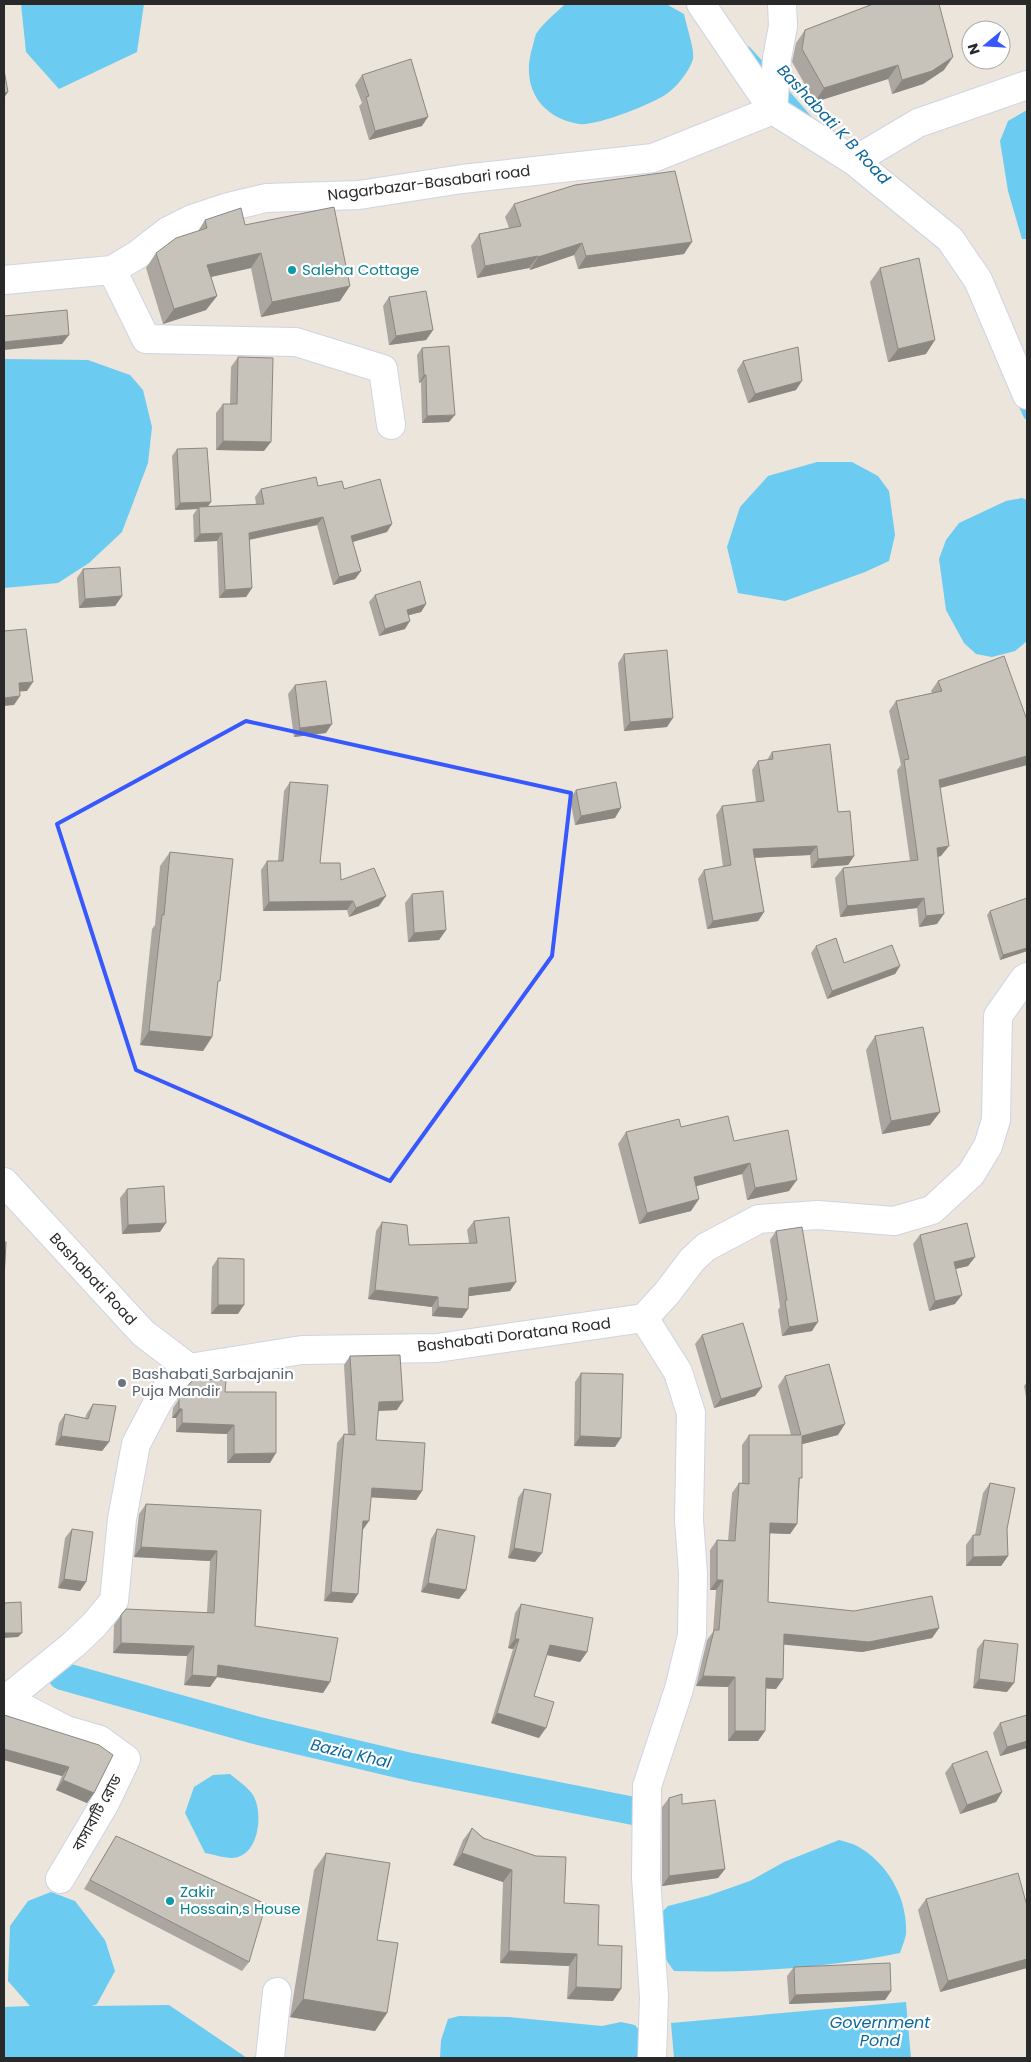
<svg xmlns="http://www.w3.org/2000/svg" width="1031" height="2062" viewBox="0 0 1031 2062" font-family="Poppins,'Noto Sans Bengali',sans-serif">
  <style>
    .water { fill: #6bcbf0 }
    .lines { fill: none; stroke-linecap: round; stroke-linejoin: round }
    .stream { stroke: #6bcbf0; stroke-width: 8 }
    .canal { stroke: #6bcbf0; stroke-width: 28 }
    .street-casing { stroke: #d0d3e3; stroke-width: 30 }
    .secondary-casing { stroke: #d0d3e3; stroke-width: 30 }
    .street { stroke: #fff; stroke-width: 28 }
    .secondary { stroke: #fff; stroke-width: 28 }
    .wall { fill: #aba7a0 }
    .shaded-wall { fill: #8b8882 }
    .building { fill: #c7c2ba; stroke: #8b8882 }
    .marked { fill: none; stroke: #3758fd; stroke-width: 4; stroke-linejoin: round }
    .culture-dot { fill: #0f9aa8; stroke: #fff; stroke-width: 2 }
    .worship-dot { fill: #6b7280; stroke: #fff; stroke-width: 2 }
    .labels { text-anchor: middle; stroke-width: 4.5; stroke-linejoin: round; paint-order: stroke }
    .street-label { font-size: 15px; fill: #292929; stroke: #fff }
    .culture-label { font-size: 15px; fill: #0d838f; stroke: #fff; text-anchor: start }
    .worship-label { font-size: 15px; fill: #5b616d; stroke: #fff; text-anchor: start }
    .water-label { font-size: 16px; font-style: italic; fill: #0b679c; stroke: #fff }
  </style>
  <rect width="100%" height="100%" fill="#ece5db"/>
  <!-- water -->
  <g class="water">
    <path d="M21,4H144L137,52L59,89L26,52Z"/>
    <path d="M565,4H666L684,14C686,24 695,51 693,59C689,72 676,88 665,95C649,105 597,126 579,124C542,118 522,89 531,52C533,47 534,39 536,34C543,23 556,13 565,4Z"/>
    <path d="M1027,110V239H1022L1008,191L1000,141L1008,121Z"/>
    <path d="M4,359L88,360L130,375L143,390L152,427L148,463L122,532L89,563L58,583L4,588Z"/>
    <path d="M817,462H852L878,476L889,491L895,535L889,561L865,572L785,601L738,593L727,547L740,507L768,476Z"/>
    <path d="M1022,498L1027,500V641L1015,651L992,657L976,654L964,643L946,610L939,559L946,540L959,523L1006,501Z"/>
    <path d="M230,1774C237,1780 248,1787 253,1795C264,1813 259,1857 232,1858C223,1858 213,1854 205,1853L185,1813L194,1787L213,1775Z"/>
    <path d="M839,1840C845,1842 852,1843 857,1846C888,1863 908,1899 906,1934C905,1940 902,1947 900,1953C827,1968 749,1973 674,1971L655,1944L657,1917L668,1906L707,1896L750,1881L784,1862Z"/>
    <path d="M51,1892L75,1901L105,1940L115,1971L97,2004L92,2006L169,2005L247,2058H4V2007L30,2006L8,1981L10,1926L28,1901Z"/>
    <path d="M906,2002L911,2058H674L671,2023Z"/>
    <path d="M459,2016L508,2017L602,2026L621,2022L635,2025L640,2031L641,2058H440L441,2040L448,2019Z"/>
  </g>
  <g class="lines">
    <!-- stream -->
    <g class="stream">
      <path d="M747,50L768,73"/>
      <path d="M782,89L809,120"/>
      <path d="M1020,399L1027,415"/>
    </g>
    <!-- canal -->
    <path class="canal" d="M62,1676L255,1730L411,1767L644,1813"/>
    <defs>
      <g id="street">
        <path d="M854,161L918,123L1027,85"/>
        <path d="M4,1182L143,1333L189,1368"/>
        <path d="M644,1318L678,1372L691,1413L689,1520L693,1573L692,1635L679,1689L647,1786L646,1877L654,1997L652,2058"/>
        <path d="M4,1698L66,1730L100,1740L126,1759L105,1803L60,1879"/>
        <path d="M270,2058L277,1992"/>
      </g>
      <g id="secondary">
        <path d="M701,4L773,110L854,161L950,239L978,280L1027,395"/>
        <path d="M112,270L146,339L296,342L383,369L391,425"/>
        <path d="M4,280L112,270L137,255L168,231L192,219L228,207L266,198L359,195L462,179L653,158L773,110L777,58L783,26L782,4"/>
        <path d="M4,1701L73,1645L94,1625L114,1601L122,1519L136,1444L159,1400L172,1381L189,1368L302,1350L437,1348L644,1318L667,1293L692,1260L706,1247L759,1219L818,1215L894,1221L932,1210L971,1174L988,1146L996,1120L998,1016L1024,979L1027,977"/>
      </g>
    </defs>
    <!-- street casing -->
    <use href="#street" class="street-casing"/>
    <!-- secondary casing -->
    <use href="#secondary" class="secondary-casing"/>
    <!-- street -->
    <use href="#street" class="street"/>
    <!-- secondary -->
    <use href="#secondary" class="secondary"/>
  </g>
  <!-- wall -->
  <g class="wall">
    <path d="M867,4H939L944,70L923,84L892,94L888,79L815,102L792,62L796,43L805,30L868,6Z"/>
    <path d="M362,75L422,126L369,140L359,106L362,103L355,85Z"/>
    <path d="M514,204L684,254L578,269L574,255L530,270L529,268L477,278L471,246L479,234L509,228L505,217Z"/>
    <path d="M205,220L245,225L340,301L261,317L251,268L211,277L217,296L206,310L163,324L146,268L156,253L198,231Z"/>
    <path d="M880,268L926,354L888,362L870,282Z"/>
    <path d="M389,297L433,330L426,340L389,345L383,306Z"/>
    <path d="M422,348L449,422L422,423L421,382L419,383L417,355Z"/>
    <path d="M238,357L264,451L216,450V413L223,404H230L231,367Z"/>
    <path d="M743,361L796,390L748,403L737,370Z"/>
    <path d="M177,449L211,502L208,506L256,504L255,497L261,489L318,486L344,489L387,532L353,542L361,571L355,579L333,585L317,525L249,540L252,588L246,597L219,598L217,541L194,542L193,515L197,509L175,510L172,456Z"/>
    <path d="M83,569L122,596L115,606L79,608L77,578Z"/>
    <path d="M375,595L426,604L421,612L409,615L405,629L379,636L369,602Z"/>
    <path d="M624,654L667,727L624,731L618,663Z"/>
    <path d="M938,681L1027,720V765L940,788L941,856L938,857L937,924L919,927L917,908L840,917L835,878L843,868L910,861L897,770L901,765L889,711L896,701L932,693L931,691Z"/>
    <path d="M295,685L326,733L294,737L288,694Z"/>
    <path d="M772,752L838,812L854,856L848,865L811,868L810,855L755,858L764,912L758,921L707,929L698,879L704,870L723,867L716,815L722,806L756,802L752,770L758,761L767,760Z"/>
    <path d="M290,782L320,863L341,880L379,906L349,917L347,910L263,911L261,870L267,861H278L284,791Z"/>
    <path d="M576,790L615,818L575,825L570,799Z"/>
    <path d="M170,852L217,986L212,1037L203,1051L140,1045L152,929L155,925L160,866Z"/>
    <path d="M412,894L446,930L439,940L408,942L405,903Z"/>
    <path d="M990,911L1027,951L1000,960L987,915Z"/>
    <path d="M816,946L844,963L900,966L895,974L827,999L811,953Z"/>
    <path d="M875,1036L940,1112L930,1125L882,1134L866,1050Z"/>
    <path d="M681,1127L734,1141L789,1191L747,1200L742,1174L696,1186L691,1211L639,1224L618,1144L626,1132Z"/>
    <path d="M127,1189L160,1232L122,1234L120,1198Z"/>
    <path d="M474,1221L516,1282L510,1291L468,1296L462,1318L432,1316V1307L368,1299L376,1231L382,1222L409,1245L469,1243L467,1230Z"/>
    <path d="M776,1231L812,1331L782,1336L778,1310L780,1307L770,1240Z"/>
    <path d="M920,1235L975,1257L968,1266L955,1269V1304L929,1311L913,1244Z"/>
    <path d="M218,1258L238,1314H211L212,1267Z"/>
    <path d="M702,1335L762,1387L755,1396L714,1408L695,1344Z"/>
    <path d="M350,1356L397,1410L378,1411L376,1440L422,1491L416,1500L371,1497L363,1530L358,1594L352,1603L324,1601L337,1443L344,1434H348L344,1365Z"/>
    <path d="M581,1373L615,1447L574,1446L575,1382Z"/>
    <path d="M785,1376L838,1435L802,1444L797,1524L790,1534L769,1533L768,1602L939,1628L932,1638L862,1652L784,1644L783,1679L776,1689L766,1688L765,1731L758,1741H728V1687L696,1686L707,1640L713,1632L716,1590H710V1550L717,1540L728,1541L732,1493L739,1483H742V1445L749,1435H791L778,1386Z"/>
    <path d="M1027,1382V1402L1024,1386Z"/>
    <path d="M190,1383L225,1392L270,1463H227V1434L176,1432V1418H172L173,1408Z"/>
    <path d="M93,1404L109,1442L102,1451L55,1445L59,1423L65,1414L85,1418L87,1413Z"/>
    <path d="M990,1483L1007,1529L1008,1556L1001,1566H966V1545L973,1535H975L983,1493Z"/>
    <path d="M524,1489L535,1562L508,1558L518,1498Z"/>
    <path d="M146,1504L261,1510L255,1626L330,1682L323,1693L217,1677L210,1687L184,1685L187,1656L113,1653L114,1625L121,1615L207,1612L210,1561L134,1557L139,1514Z"/>
    <path d="M72,1529L86,1582L80,1591L58,1588L65,1538Z"/>
    <path d="M437,1529L466,1590L459,1599L421,1592L431,1539Z"/>
    <path d="M521,1604L587,1652L580,1662L546,1655L534,1696L539,1738L491,1723L513,1649L508,1648L515,1613Z"/>
    <path d="M984,1640L1007,1692L973,1688L977,1649Z"/>
    <path d="M1000,1723L1027,1748L1000,1756L993,1733Z"/>
    <path d="M99,1745L94,1793L87,1803L56,1790L62,1776L4,1760Z"/>
    <path d="M952,1764L1002,1792L996,1802L960,1814L945,1773Z"/>
    <path d="M669,1798L682,1804L725,1869L718,1878L662,1886V1807Z"/>
    <path d="M472,1828L564,1903L598,1945L613,2001L567,1999L569,1966L500,1963L503,1882L453,1865L463,1840Z"/>
    <path d="M116,1836L249,1962L242,1971L84,1889L110,1846Z"/>
    <path d="M326,1853L377,1940L387,2013L375,2031L290,2017L314,1870Z"/>
    <path d="M926,1899L1027,1906V1968L940,1992L918,1910Z"/>
    <path d="M794,1967L891,1991L885,2000L789,2004L787,1976Z"/>
  </g>
  <!-- shaded-wall -->
  <g class="shaded-wall">
    <path d="M953,57L944,70L923,84L892,94L902,80Z"/>
    <path d="M898,65L888,79L815,102L824,88Z"/>
    <path d="M8,92L4,98V93Z"/>
    <path d="M428,117L422,126L369,140L375,131Z"/>
    <path d="M692,242L684,254L578,269L586,256Z"/>
    <path d="M582,243L574,255L530,270L538,257Z"/>
    <path d="M261,253L251,268L197,280L207,265Z"/>
    <path d="M538,256L529,268L477,278L485,266Z"/>
    <path d="M350,286L340,301L261,317L272,302Z"/>
    <path d="M217,296L206,310L163,324L174,309Z"/>
    <path d="M433,330L426,340L389,345L396,336Z"/>
    <path d="M69,335L62,344L4,350V342Z"/>
    <path d="M935,340L926,354L888,362L898,349Z"/>
    <path d="M424,375H426L421,382L419,383Z"/>
    <path d="M802,381L796,390L748,403L755,394Z"/>
    <path d="M455,415L449,422L422,423L427,416Z"/>
    <path d="M223,441L271,442L264,451L216,450Z"/>
    <path d="M211,502L206,509L199,507L197,509L175,510L180,503Z"/>
    <path d="M323,517L317,525L243,541L249,533Z"/>
    <path d="M392,524L387,532L345,544L351,536Z"/>
    <path d="M222,533L217,541L194,542L200,534Z"/>
    <path d="M361,571L355,579L333,585L339,577Z"/>
    <path d="M252,588L246,597L219,598L225,590Z"/>
    <path d="M122,596L115,606L79,608L85,599Z"/>
    <path d="M426,604L421,612L402,617L407,610Z"/>
    <path d="M410,621L405,629L379,636L385,629Z"/>
    <path d="M33,682L27,691L13,692L19,683Z"/>
    <path d="M20,696L14,705L4,706V698Z"/>
    <path d="M673,718L667,727L624,731L630,722Z"/>
    <path d="M332,724L326,733L294,737L300,728Z"/>
    <path d="M1027,756V765L932,790L939,780Z"/>
    <path d="M621,808L615,818L575,825L581,816Z"/>
    <path d="M817,846L810,855L747,858L753,849Z"/>
    <path d="M949,846L941,856L930,858L937,848Z"/>
    <path d="M854,856L848,865L811,868L818,859Z"/>
    <path d="M386,896L379,906L349,917L356,908Z"/>
    <path d="M924,898L917,908L840,917L847,906Z"/>
    <path d="M353,901L347,910L263,911L269,902Z"/>
    <path d="M764,912L758,921L707,929L713,921Z"/>
    <path d="M944,914L937,924L919,927L926,916Z"/>
    <path d="M446,930L439,940L408,942L414,933Z"/>
    <path d="M1027,948V951L1000,960L1003,955Z"/>
    <path d="M900,966L895,974L827,999L832,991Z"/>
    <path d="M149,1031L212,1037L203,1051L140,1045Z"/>
    <path d="M940,1112L930,1125L882,1134L891,1121Z"/>
    <path d="M750,1163L742,1174L686,1189L694,1177Z"/>
    <path d="M797,1180L789,1191L747,1200L755,1188Z"/>
    <path d="M699,1199L691,1211L639,1224L647,1213Z"/>
    <path d="M166,1223L160,1232L122,1234L128,1225Z"/>
    <path d="M975,1257L968,1266L947,1271L954,1262Z"/>
    <path d="M516,1282L510,1291L462,1297L469,1288Z"/>
    <path d="M375,1290L438,1297L432,1307L368,1299Z"/>
    <path d="M962,1295L955,1304L929,1311L935,1301Z"/>
    <path d="M218,1305H244L238,1314H211Z"/>
    <path d="M438,1307L468,1309L462,1318L432,1316Z"/>
    <path d="M818,1322L812,1331L782,1336L789,1327Z"/>
    <path d="M762,1387L755,1396L714,1408L721,1399Z"/>
    <path d="M403,1401L397,1410L373,1411L379,1402Z"/>
    <path d="M179,1409H182L176,1418H172Z"/>
    <path d="M182,1423L234,1425L227,1434L176,1432Z"/>
    <path d="M845,1424L838,1435L795,1446L802,1436Z"/>
    <path d="M61,1436L109,1442L102,1451L55,1445Z"/>
    <path d="M580,1436L621,1438L615,1447L574,1446Z"/>
    <path d="M276,1453L270,1463H227L234,1454Z"/>
    <path d="M372,1488L422,1491L416,1500L365,1497Z"/>
    <path d="M363,1521H369L362,1531Z"/>
    <path d="M770,1523L797,1524L790,1534L762,1533Z"/>
    <path d="M141,1547L217,1551L210,1561L134,1557Z"/>
    <path d="M514,1548L542,1553L535,1562L508,1558Z"/>
    <path d="M1008,1556L1001,1566H966L973,1557Z"/>
    <path d="M64,1579L86,1582L80,1591L58,1588Z"/>
    <path d="M717,1580H723L716,1590H710Z"/>
    <path d="M428,1583L466,1590L459,1599L421,1592Z"/>
    <path d="M331,1592L358,1594L352,1603L324,1601Z"/>
    <path d="M939,1628L932,1638L862,1652L777,1644L784,1634Z"/>
    <path d="M4,1633H22L18,1637L4,1638Z"/>
    <path d="M515,1639H519L513,1649L508,1648Z"/>
    <path d="M121,1643L194,1646L187,1656L113,1653Z"/>
    <path d="M550,1645L587,1652L580,1662L543,1654Z"/>
    <path d="M218,1665L330,1682L323,1693L210,1676Z"/>
    <path d="M192,1675L217,1677L210,1687L184,1685Z"/>
    <path d="M703,1676L735,1677L728,1687L696,1686Z"/>
    <path d="M766,1678L783,1679L776,1689L759,1688Z"/>
    <path d="M979,1679L1014,1683L1007,1692L973,1688Z"/>
    <path d="M497,1713L546,1728L539,1738L491,1723Z"/>
    <path d="M735,1731H765L758,1741H728Z"/>
    <path d="M1027,1741V1748L1000,1756L1007,1747Z"/>
    <path d="M4,1749L69,1767L62,1776L4,1760Z"/>
    <path d="M63,1780L94,1793L87,1803L56,1790Z"/>
    <path d="M1002,1792L996,1802L960,1814L967,1805Z"/>
    <path d="M462,1853L512,1870L503,1882L453,1865Z"/>
    <path d="M725,1869L718,1878L662,1886L669,1876Z"/>
    <path d="M509,1951L577,1954L569,1966L500,1963Z"/>
    <path d="M1027,1959V1968L940,1992L948,1981Z"/>
    <path d="M576,1987L621,1989L613,2001L567,1999Z"/>
    <path d="M891,1991L885,2000L789,2004L795,1995Z"/>
    <path d="M303,1999L387,2013L375,2031L290,2017Z"/>
  </g>
  <!-- building -->
  <g class="building">
    <path d="M873,4H939L953,57L932,71L902,80L898,65L824,88L802,49L805,30Z"/>
    <path d="M411,59L428,117L375,131L366,97L369,96L362,75Z"/>
    <path d="M4,70L8,92L4,93Z"/>
    <path d="M675,171L692,242L586,256L582,243L538,257V256L485,266L479,234L521,226L514,204L575,185Z"/>
    <path d="M334,207L350,286L272,302L261,253L207,265L217,296L174,309L156,253L176,238L207,228L205,220L241,208L245,225Z"/>
    <path d="M919,258L935,340L898,349L880,268Z"/>
    <path d="M426,291L433,330L396,336L389,297Z"/>
    <path d="M67,310L69,335L4,342V316Z"/>
    <path d="M449,346L455,415L427,416L426,375H424L422,348Z"/>
    <path d="M798,347L802,381L755,394L743,361Z"/>
    <path d="M238,357L273,358L271,442L223,441V404H237Z"/>
    <path d="M207,448L211,502L180,503L177,449Z"/>
    <path d="M316,477L318,486L342,481L344,489L380,479L392,524L351,536L361,571L339,577L323,517L249,533L252,588L225,590L222,533L200,534L199,507L264,504L261,489Z"/>
    <path d="M120,567L122,596L85,599L83,569Z"/>
    <path d="M420,581L426,604L407,610L410,621L385,629L375,595Z"/>
    <path d="M26,629L33,682L19,683L20,696L4,698V731V631Z"/>
    <path d="M667,650L673,718L630,722L624,654Z"/>
    <path d="M1004,656L1027,720V756L939,780L949,846L937,848L944,914L926,916L924,898L847,906L843,868L918,860L904,760L909,759L896,701L942,691L938,681Z"/>
    <path d="M326,681L332,724L300,728L295,685Z"/>
    <path d="M830,744L838,812L850,811L854,856L818,859L817,846L753,849L764,912L713,921L704,870L731,865L722,806L764,801L758,761L773,759L772,752Z"/>
    <path d="M290,782L328,785L320,863H340L341,880L374,868L386,896L356,908L353,901L269,902L267,861H283Z"/>
    <path d="M616,782L621,808L581,816L576,790Z"/>
    <path d="M170,852L233,859L220,981H218L212,1037L149,1031L162,915H164Z"/>
    <path d="M443,891L446,930L414,933L412,894Z"/>
    <path d="M1027,898V948L1003,955L990,911Z"/>
    <path d="M836,938L844,963L892,945L900,966L832,991L816,946Z"/>
    <path d="M923,1027L940,1112L891,1121L875,1036Z"/>
    <path d="M728,1116L734,1141L788,1130L797,1180L755,1188L750,1163L694,1177L699,1199L647,1213L626,1132L679,1119L681,1127Z"/>
    <path d="M164,1186L166,1223L128,1225L127,1189Z"/>
    <path d="M509,1217L516,1282L469,1288L468,1309L438,1307V1297L375,1290L382,1222L407,1225L409,1245L477,1243L474,1221Z"/>
    <path d="M967,1223L975,1257L954,1262L962,1295L935,1301L920,1235Z"/>
    <path d="M802,1227L818,1322L789,1327L785,1301L787,1300L776,1231Z"/>
    <path d="M4,1242H6L4,1280Z"/>
    <path d="M218,1258L244,1259V1305H218Z"/>
    <path d="M743,1323L762,1387L721,1399L702,1335Z"/>
    <path d="M400,1355L403,1401L379,1402L376,1440L425,1443L422,1491L372,1488L369,1521H363L358,1594L331,1592L344,1434L355,1435L350,1356Z"/>
    <path d="M829,1364L845,1424L802,1436V1478H799L797,1524L770,1523L768,1602L854,1611L932,1596L939,1628L869,1642L784,1634L783,1679L766,1678L765,1731H735V1677L703,1676L714,1630H719L723,1580H717V1540L735,1541L739,1483L749,1484V1435H801L785,1376Z"/>
    <path d="M581,1373L623,1374L621,1438L580,1436Z"/>
    <path d="M195,1379L226,1380L225,1392H276V1453L234,1454V1425L182,1423V1409H179V1398L190,1383Z"/>
    <path d="M93,1404L116,1406L109,1442L61,1436L65,1414L88,1419Z"/>
    <path d="M990,1483L1015,1488L1007,1529L1008,1556L973,1557V1535H980Z"/>
    <path d="M524,1489L551,1494L542,1553L514,1548Z"/>
    <path d="M146,1504L261,1510L255,1626L338,1638L330,1682L218,1665L217,1677L192,1675L194,1646L121,1643V1615L126,1609L214,1613L217,1551L141,1547Z"/>
    <path d="M72,1529L93,1532L86,1582L64,1579Z"/>
    <path d="M437,1529L475,1536L466,1590L428,1583Z"/>
    <path d="M21,1602L22,1633H4V1603Z"/>
    <path d="M521,1604L593,1618L587,1652L550,1645L534,1696L554,1702L546,1728L497,1713L519,1639H515Z"/>
    <path d="M984,1640L1018,1644L1014,1683L979,1679Z"/>
    <path d="M4,1715L99,1745L113,1755L94,1793L63,1780L69,1767L4,1749Z"/>
    <path d="M1027,1715V1741L1007,1747L1000,1723Z"/>
    <path d="M987,1751L1002,1792L967,1805L952,1764Z"/>
    <path d="M682,1794V1804L715,1800L725,1869L669,1876V1798Z"/>
    <path d="M472,1828L483,1838L536,1856L566,1857L564,1903L599,1905L598,1945L622,1946L621,1989L576,1987L577,1954L509,1951L512,1870L462,1853Z"/>
    <path d="M116,1836L266,1904L249,1962L90,1880Z"/>
    <path d="M326,1853L390,1863L377,1940L398,1943L387,2013L303,1999Z"/>
    <path d="M1018,1873L1027,1906V1959L948,1981L926,1899Z"/>
    <path d="M890,1963L891,1991L795,1995L794,1967Z"/>
  </g>
  <!-- marked area -->
  <path class="marked" d="M246,721L571,793L552,956L390,1181L136,1070L57,824Z"/>
  <!-- markers -->
  <g class="culture-dot">
    <circle cx="292" cy="270" r="5"/>
    <circle cx="170" cy="1901" r="5"/>
  </g>
  <circle class="worship-dot" cx="122" cy="1383" r="5"/>
  <g class="labels">
    <!-- street labels -->
    <g class="street-label">
      <text transform="translate(429 183) rotate(-7)" y="5">Nagarbazar-Basabari road</text>
      <text transform="translate(93 1279) rotate(47)" y="5">Bashabati Road</text>
      <text transform="translate(514 1335) rotate(-7)" y="5">Bashabati Doratana Road</text>
      <text transform="translate(97 1813) rotate(-61)" y="5">বাসাবাটি রোড</text>
    </g>
    <!-- culture labels -->
    <g class="culture-label">
      <text x="302" y="275">Saleha Cottage</text>
      <text x="180" y="1897">Zakir<tspan x="180" dy="17">Hossain,s House</tspan></text>
    </g>
    <!-- worship labels -->
    <g class="worship-label">
      <text x="132" y="1379">Bashabati Sarbajanin<tspan x="132" dy="17">Puja Mandir</tspan></text>
    </g>
    <!-- water labels -->
    <g class="water-label">
      <text transform="translate(834 124) rotate(47)" y="6">Bashabati K B Road</text>
      <text transform="translate(351 1753) rotate(13)" y="6">Bazia Khal</text>
      <text x="880" y="2028">Government<tspan x="880" dy="18">Pond</tspan></text>
    </g>
  </g>
  <!-- border -->
  <rect width="1031" height="2062" fill="none" stroke="#292929" stroke-width="10"/>
  <!-- north arrow -->
  <g transform="translate(986 45) rotate(252)"><circle r="24" fill="#ffffff" stroke="#a9a9a9"/>
  <path d="M0-4L9 19L0 12L-9 19Z" fill="#3758fd"/>
  <text y="-8" font-size="14" font-weight="bold" text-anchor="middle" fill="#292929">N</text>
  </g>
</svg>
